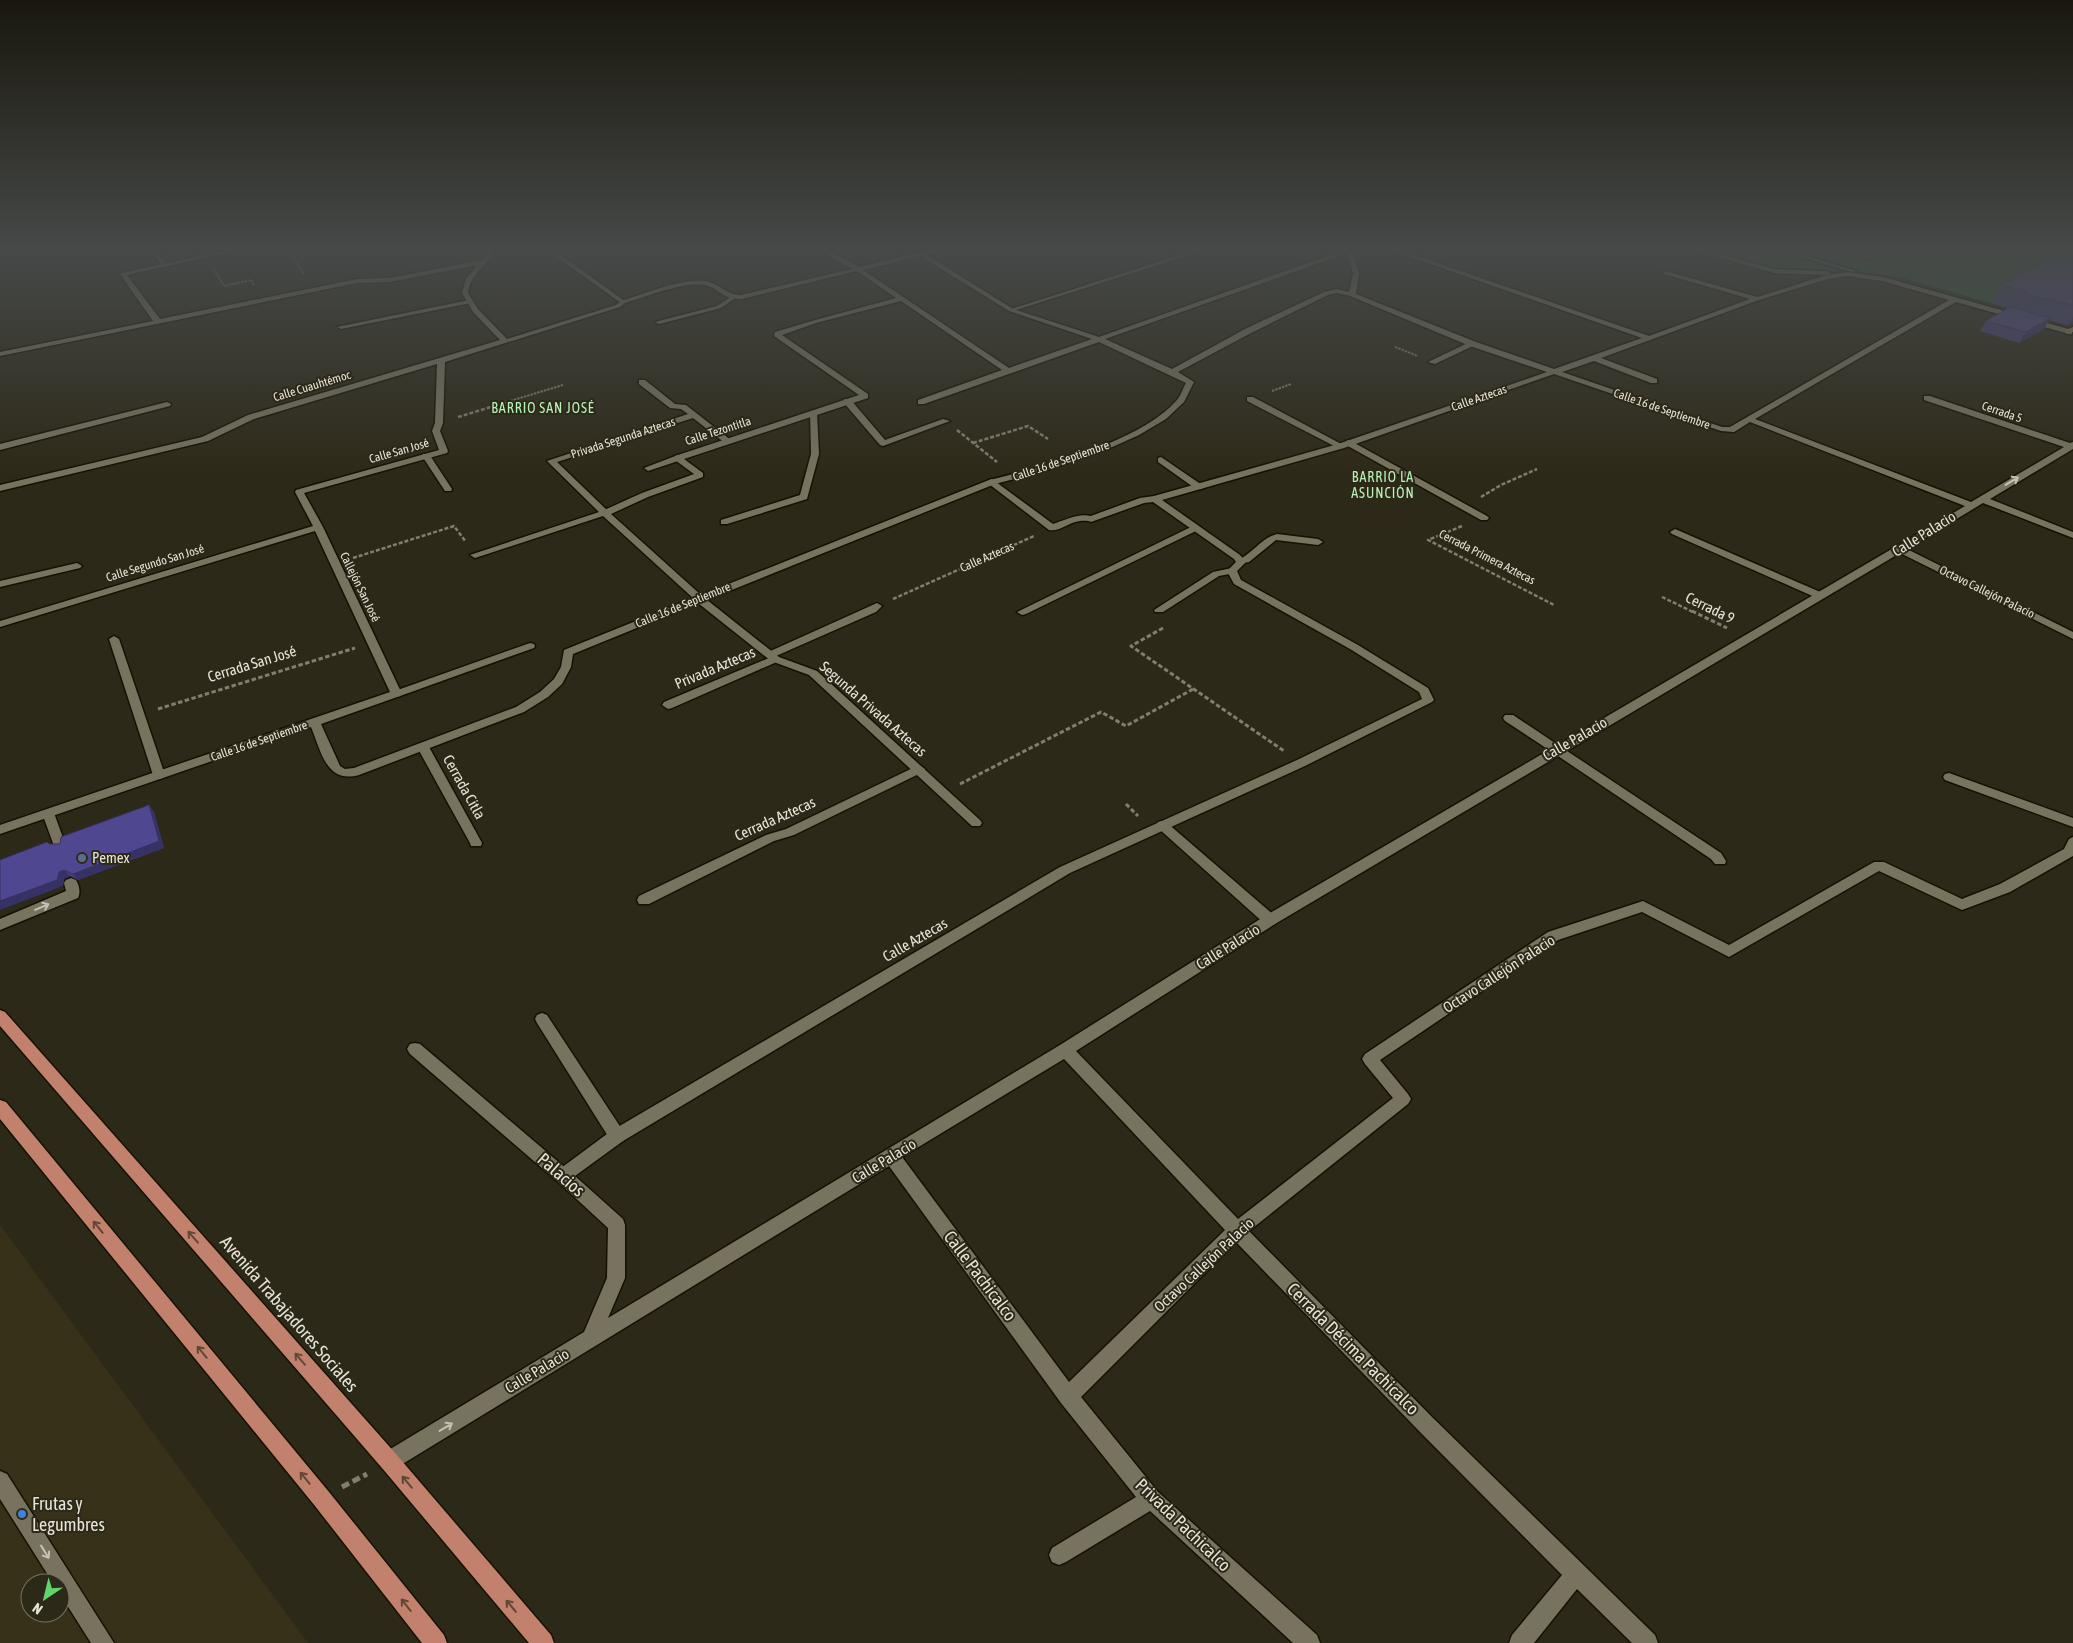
<svg xmlns="http://www.w3.org/2000/svg" width="2073" height="1643" viewBox="0 0 2073 1643" font-family="'Asap Condensed',sans-serif">
  <style>
    .built { fill: #373119; fill-rule: evenodd }
    .green { fill: #325633 }
    .lines { fill: none; stroke-linecap: round; stroke-linejoin: round }
    .lane-casing { stroke: #161203; stroke-width: 3 }
    .street-casing { stroke: #161203; stroke-width: 3 }
    .secondary-casing { stroke: #161203; stroke-width: 3 }
    .primary-casing { stroke: #161203; stroke-width: 3 }
    .path-far3 { stroke: #817e6f; stroke-width: 2; stroke-dasharray: 2.5 1; stroke-linecap: butt }
    .path-far2 { stroke: #817e6f; stroke-width: 2.5; stroke-dasharray: 4 2; stroke-linecap: butt }
    .path-far1 { stroke: #817e6f; stroke-width: 3; stroke-dasharray: 4.5 2.5; stroke-linecap: butt }
    .path { stroke: #817e6f; stroke-width: 5; stroke-dasharray: 8 4; stroke-linecap: butt }
    .lane { fill: #77735f; fill-rule: evenodd }
    .street { fill: #77735f; fill-rule: evenodd }
    .secondary { fill: #9c7a65; fill-rule: evenodd }
    .primary { fill: #c1816c; fill-rule: evenodd }
    .wall { fill: #443e7c }
    .shaded-wall { fill: #373265 }
    .building { fill: #4f4890; stroke: #373265 }
    .oneway { stroke: #c5c2b4 }
    .oneway2 { stroke: #614835 }
    .service-dot { fill: #5c6f8a; stroke: #2d2918; stroke-width: 2 }
    .shop-dot { fill: #3f7fe0; stroke: #2d2918; stroke-width: 2 }
    .labels { text-anchor: middle; stroke-width: 4; stroke-linejoin: round; paint-order: stroke }
    .far-street-label { font-size: 12px; fill: #e6e4d9; stroke: #2d2918 }
    .far-neighbourhood-label { font-size: 14px; letter-spacing: 1px; fill: #b7f3b9; stroke: #2d2918 }
    .street-label { font-size: 15px; fill: #e6e4d9; stroke: #2d2918 }
    .poi-label { font-size: 15px; fill: #e6e4d9; stroke: #2d2918; text-anchor: start }
    .near-street-label { font-size: 18px; fill: #e6e4d9; stroke: #2d2918 }
    .near-poi-label { font-size: 18px; fill: #e6e4d9; stroke: #2d2918; text-anchor: start }
  </style>
  <rect width="100%" height="100%" fill="#2d2918"/>
  <!-- built -->
  <path class="built" d="M0,1225L308,1643H0ZM30,1583H60V1613H30Z"/>
  <!-- green -->
  <path class="green" d="M1693,248H2065L2058,251L2073,257V259L1990,303L1900,277L1854,271L1829,272L1774,269Z"/>
  <g class="lines">
    <defs>
      <g id="lane">
        <path d="M148,248H154L167,265L166,266H162Z"/>
        <path d="M461,248H468L469,250L466,252Z"/>
        <path d="M544,248H551L626,302L621,303Z"/>
        <path d="M1202,248H1212L1013,311L1008,310Z"/>
        <path d="M732,296L735,298L734,299L721,308L659,324L655,322L717,306Z"/>
        <path d="M469,300L471,301V303L341,329L337,327Z"/>
        <path d="M1470,342L1477,344L1435,364L1428,362Z"/>
        <path d="M639,380H645L675,404L686,405L732,441L725,443L693,418L557,462L610,513L605,516L602,515L547,461L688,414L681,409L670,408L639,384Z"/>
        <path d="M1247,397H1253L1345,446L1338,448L1247,401Z"/>
        <path d="M844,399H850L885,440L943,419L950,421L883,446L880,445L844,403Z"/>
        <path d="M167,402L171,404L170,406L0,450V444Z"/>
        <path d="M810,411L817,413L819,454L807,499L727,524H721V520L800,495L811,454Z"/>
        <path d="M1349,440L1487,516L1489,518L1487,520H1481L1346,445V441Z"/>
        <path d="M423,454H429L452,489L451,491H445L422,456Z"/>
        <path d="M678,455L681,456V460L648,471L644,468Z"/>
        <path d="M1161,457L1202,485V489H1196L1158,462V458Z"/>
        <path d="M992,479L1053,524C1066,520 1084,510 1096,519C1090,523 1087,520 1080,521C1069,522 1060,532 1049,530L989,484V480Z"/>
        <path d="M1195,525L1198,526V530L1026,614L1022,615L1017,612Z"/>
        <path d="M1675,529L1825,594L1826,596L1821,599L1817,598L1672,534L1670,532Z"/>
        <path d="M1277,534L1318,539L1323,542L1318,545L1276,540L1249,562L1238,564V560C1253,553 1261,538 1277,534Z"/>
        <path d="M77,563L82,566L80,568L0,587V581Z"/>
        <path d="M1232,568L1237,571L1235,573L1219,576L1163,612H1155L1154,610L1213,572Z"/>
        <path d="M877,603L882,606L876,612L776,656L780,659L779,661L672,708L668,709L662,705L664,702L769,658L765,655L766,653Z"/>
        <path d="M114,636L119,639L165,775L163,778L159,779L153,775L109,639Z"/>
        <path d="M530,643L534,644L535,646L534,648L400,696L396,697L390,694L392,692Z"/>
        <path d="M423,743L429,747L482,843L481,846H471L470,843L417,747Z"/>
        <path d="M919,765L925,769L923,772L794,835L774,841L649,904H639L637,900L639,896L766,835L786,829Z"/>
        <path d="M48,809L54,813L66,846L65,849H55L54,846L42,813Z"/>
        <path d="M1162,821L1166,822L1275,916L1277,920L1275,924L1270,925L1265,924L1158,828L1156,825L1158,822Z"/>
        <path d="M71,878L76,880C79,885 81,892 78,898L0,930V919L66,891L64,883L66,880Z"/>
        <path d="M542,1013L547,1015L623,1131L625,1136L623,1141L617,1143L611,1141L537,1023L535,1019L537,1015Z"/>
        <path d="M415,1043L420,1044L569,1171L571,1176L569,1181L563,1184L557,1181L410,1054L407,1049L410,1044Z"/>
        <path d="M0,1471L7,1474L114,1643H91L60,1594V1583H53L0,1499Z"/>
      </g>
      <g id="street">
        <path d="M237,248H249L127,275L160,319L357,279L390,278L482,260L491,248H497C489,265 471,272 468,293L478,309L507,339L616,305L621,301C644,294 680,278 705,281C719,283 726,295 741,295L852,269L816,248H824L859,267L939,248H950L927,255L1013,309L1099,337L1348,249L1359,248L1353,251L1359,274L1356,294L1476,342L1554,369L1642,338L1385,248H1394L1649,336L1750,299L1664,274V272L1666,271L1757,297L1827,275L1847,272L1883,277L2072,330V334H2069L1956,302L1755,419L1971,502L2064,447L1924,400V396H1930L2070,443L2073,442V449L1990,499L2073,532V538L1983,503L1907,549L2073,632V639L1900,553L1567,751L1721,853L1726,861L1725,864H1715L1711,859L1558,756L1275,924L1076,1051L1238,1219L1393,1098L1365,1064L1362,1059L1365,1054L1548,932L1643,901L1729,945L1874,862H1884L1962,899L2000,884L2064,849L2069,839L2073,837V856L2010,892L1962,910L1879,871L1729,957L1642,912L1558,940L1380,1060L1408,1094L1411,1099L1408,1104L1249,1231L1432,1417L1655,1635L1658,1643H1632L1577,1589L1534,1643H1509L1512,1635L1562,1575L1419,1431L1236,1242L1081,1397L1158,1492L1317,1635L1320,1643H1293L1150,1511L1066,1562L1059,1565L1052,1562L1049,1555L1052,1548L1136,1497L1061,1403L889,1166L396,1468L389,1471L382,1468L379,1461L382,1454L584,1332L607,1278L608,1228L557,1181L555,1176L557,1171L611,1131L1060,867L1297,760L1422,699L1419,692L1350,649L1234,584L1227,571L1236,562L1234,559L1153,502L1144,503L1091,522L1086,519L1088,517L1140,498L1154,496L1338,444L1547,372L1470,346L1350,296L1337,293L1328,295L1251,333L1178,372L1194,382L1184,402L1166,419L1139,435L1108,449L1044,471L995,484L707,600L779,657L817,671L980,820L982,823L980,826H972L809,675L771,661L698,603L573,654L571,667L562,684L548,697L524,712L359,775C326,784 321,751 311,727L0,834V825L390,692L315,531L0,627V621L313,526L295,492L296,490L439,450L432,431L435,423L437,364L254,419L208,441L0,491V485L202,437L248,415L500,340L473,312L462,293L466,279L477,265L390,282L357,283L0,356V352L153,321L120,274L121,273ZM1348,253L1353,274L1349,292L1337,289L1324,292L1245,329L1172,369L1105,339ZM920,256L1009,311L1092,339L1009,368L863,270ZM857,271L896,298L812,321L775,332L774,336L859,395L675,456V460L694,474L642,493L602,511L470,555L475,558L478,557L603,516L693,598L564,650L561,667L554,679L540,692L516,707L354,768L345,769L340,766L321,724L400,696L402,694L323,527L304,493L447,453L448,451L440,431L443,423L445,362L620,307L625,303C646,297 685,281 705,285C720,289 721,299 741,299ZM1847,276L1882,281L1949,300L1730,427H1722L1562,372L1594,361L1651,383H1657V379L1601,358L1759,300L1828,279ZM901,301L1002,370L918,400V404H924L1099,342L1186,383C1183,388 1181,395 1177,400C1141,442 1042,467 989,480L701,595L611,514L648,497L703,477V473L684,459L868,398V394L782,335L816,323ZM1554,374L1721,431L1734,432L1750,422L1965,506L1558,745L1513,715H1505L1503,718L1505,721L1549,750L1265,916L1060,1045L608,1318L625,1278V1225L623,1219L575,1176L623,1141L1070,873L1305,766L1432,702L1434,700L1428,688L1358,645L1241,580L1237,571L1246,562L1240,555L1162,500L1344,448ZM1064,1059L1225,1230L1069,1382L902,1157Z"/>
        <path d="M1686,248H1696L1774,269L1827,271L1830,273L1827,275L1774,273Z"/>
        <path d="M1769,248H1779L1857,271L1852,272Z"/>
        <path d="M1835,248H1845L1873,257L1870,259Z"/>
        <path d="M1949,773L2073,818V827L1945,780L1943,777L1945,774Z"/>
      </g>
      <g id="secondary">
        <path d="M2064,249L2073,253V258L2062,252V250Z"/>
        <path d="M2073,327V332L2066,334V330Z"/>
      </g>
      <g id="primary">
        <path d="M0,1010L5,1012L396,1454L551,1635L554,1643H529L382,1468L0,1026Z"/>
        <path d="M0,1100L6,1102L329,1492L444,1635L447,1643H422L315,1506L0,1119Z"/>
      </g>
    </defs>
    <!-- lane casing -->
    <use href="#lane" class="lane-casing"/>
    <!-- street casing -->
    <use href="#street" class="street-casing"/>
    <!-- secondary casing -->
    <use href="#secondary" class="secondary-casing"/>
    <!-- primary casing -->
    <use href="#primary" class="primary-casing"/>
    <!-- path-far3 -->
    <g class="path-far3">
      <path d="M288,248L304,275"/>
      <path d="M261,252L282,248"/>
      <path d="M215,271L224,286L251,280L254,285"/>
      <path d="M1395,347L1418,356"/>
      <path d="M1272,391L1291,384"/>
      <path d="M487,408L563,385"/>
    </g>
    <!-- path-far2 -->
    <g class="path-far2">
      <path d="M458,417L491,407"/>
      <path d="M957,430L997,462"/>
      <path d="M973,443L1028,426L1048,439"/>
      <path d="M1481,497L1501,485L1537,469"/>
      <path d="M1462,526L1428,540L1554,605"/>
      <path d="M353,558L454,526L466,542"/>
      <path d="M1662,597L1695,613"/>
      <path d="M893,599L1034,536"/>
    </g>
    <!-- path-far1 -->
    <g class="path-far1">
      <path d="M1692,611L1727,628"/>
      <path d="M1163,628L1131,646L1284,751"/>
      <path d="M158,709L355,648"/>
      <path d="M960,784L1101,712L1126,726L1195,688"/>
      <path d="M1126,804L1138,816"/>
    </g>
    <!-- path -->
    <path class="path" d="M342,1487L367,1474"/>
    <!-- lane -->
    <use href="#lane" class="lane"/>
    <!-- street -->
    <use href="#street" class="street"/>
    <!-- secondary -->
    <use href="#secondary" class="secondary"/>
    <!-- primary -->
    <use href="#primary" class="primary"/>
  </g>
  <!-- wall -->
  <g class="wall">
    <path d="M2073,248V322L2067,325L2049,320L2044,329L2019,343L1980,331L1986,321L2008,308L1990,303L2001,285Z"/>
    <path d="M149,805L154,812L164,848L78,880L70,876L64,879L63,886L49,844H60Z"/>
  </g>
  <!-- shaded-wall -->
  <g class="shaded-wall">
    <path d="M2073,316V322L2067,325Z"/>
    <path d="M2050,318L2044,329L2019,343L2026,332Z"/>
    <path d="M149,805L154,812L164,848L78,880L73,874Z"/>
    <path d="M64,870L70,876L64,879L63,886L0,910V901Z"/>
  </g>
  <!-- building -->
  <g class="building">
    <path d="M2072,248H2073V305L2025,294L2027,292L2001,285Z"/>
    <path d="M2010,307L2050,318L2026,332L1986,321Z"/>
    <path d="M149,805L159,841L73,874L64,870L59,872L57,880L0,901V860L47,842L49,844H60L61,837Z"/>
  </g>
  <!-- one-way arrows -->
  <defs><path id="oneway-shaft" d="M-6 0H5M1.5-3L5.5 0L1.5 3" fill="none" stroke-width="1.6" stroke-linecap="round" stroke-linejoin="round" transform="scale(1.25)"/></defs>
  <g class="oneway">
    <use href="#oneway-shaft" transform="translate(2012 481) rotate(-31)"/>
    <use href="#oneway-shaft" transform="translate(42 907) rotate(-23)"/>
    <use href="#oneway-shaft" transform="translate(446 1427) rotate(-31)"/>
    <use href="#oneway-shaft" transform="translate(45 1552) rotate(58)"/>
  </g>
  <g class="oneway2">
    <use href="#oneway-shaft" transform="translate(98 1227) rotate(-129)"/>
    <use href="#oneway-shaft" transform="translate(193 1237) rotate(-131)"/>
    <use href="#oneway-shaft" transform="translate(202 1352) rotate(-129)"/>
    <use href="#oneway-shaft" transform="translate(300 1359) rotate(-131)"/>
    <use href="#oneway-shaft" transform="translate(305 1478) rotate(-129)"/>
    <use href="#oneway-shaft" transform="translate(407 1482) rotate(-130)"/>
    <use href="#oneway-shaft" transform="translate(406 1605) rotate(-128)"/>
    <use href="#oneway-shaft" transform="translate(511 1606) rotate(-130)"/>
  </g>
  <!-- sky -->
  <linearGradient id="sky" x2="0" y2="1"><stop stop-color="#19170d"/><stop offset="0.52" stop-color="#464948"/><stop offset="1" stop-color="#464948" stop-opacity="0"/></linearGradient>
  <rect width="2073" height="478" fill="url(#sky)"/>
  <!-- markers -->
  <circle class="service-dot" cx="82" cy="858" r="5"/>
  <circle class="shop-dot" cx="22" cy="1514" r="5"/>
  <g class="labels">
    <!-- far-street labels -->
    <g class="far-street-label">
      <text transform="translate(312 386) rotate(-17)" y="4">Calle Cuauhtémoc</text>
      <text transform="translate(1479 398) rotate(-19)" y="4">Calle Aztecas</text>
      <text transform="translate(1662 409) rotate(19)" y="4">Calle 16 de Septiembre</text>
      <text transform="translate(2002 412) rotate(19)" y="4">Cerrada 5</text>
      <text transform="translate(718 431) rotate(-18)" y="4">Calle Tezontitla</text>
      <text transform="translate(623 438) rotate(-18)" y="4">Privada Segunda Aztecas</text>
      <text transform="translate(399 451) rotate(-16)" y="4">Calle San José</text>
      <text transform="translate(1061 461) rotate(-19)" y="4">Calle 16 de Septiembre</text>
      <text transform="translate(987 557) rotate(-24)" y="4">Calle Aztecas</text>
      <text transform="translate(1487 557) rotate(27)" y="4">Cerrada Primera Aztecas</text>
      <text transform="translate(155 563) rotate(-17)" y="4">Calle Segundo San José</text>
      <text transform="translate(360 587) rotate(64)" y="4">Callejón San José</text>
      <text transform="translate(1987 592) rotate(26)" y="4">Octavo Callejón Palacio</text>
      <text transform="translate(683 605) rotate(-22)" y="4">Calle 16 de Septiembre</text>
      <text transform="translate(259 741) rotate(-19)" y="4">Calle 16 de Septiembre</text>
    </g>
    <!-- far-neighbourhood labels -->
    <g class="far-neighbourhood-label">
      <text x="543" y="413">BARRIO SAN JOSÉ</text>
      <text x="1383" y="482">BARRIO LA<tspan x="1383" dy="16">ASUNCIÓN</tspan></text>
    </g>
    <!-- street labels -->
    <g class="street-label">
      <text transform="translate(1924 534) rotate(-32)" y="5">Calle Palacio</text>
      <text transform="translate(1710 608) rotate(26)" y="5">Cerrada 9</text>
      <text transform="translate(252 664) rotate(-17)" y="5">Cerrada San José</text>
      <text transform="translate(715 668) rotate(-23)" y="5">Privada Aztecas</text>
      <text transform="translate(873 709) rotate(41)" y="5">Segunda Privada Aztecas</text>
      <text transform="translate(1575 739) rotate(-30)" y="5">Calle Palacio</text>
      <text transform="translate(464 787) rotate(61)" y="5">Cerrada Citla</text>
      <text transform="translate(775 819) rotate(-24)" y="5">Cerrada Aztecas</text>
      <text transform="translate(915 940) rotate(-30)" y="5">Calle Aztecas</text>
      <text transform="translate(1228 947) rotate(-32)" y="5">Calle Palacio</text>
      <text transform="translate(1499 974) rotate(-33)" y="5">Octavo Callejón Palacio</text>
      <text transform="translate(884 1161) rotate(-31)" y="5">Calle Palacio</text>
      <text transform="translate(1204 1265) rotate(-43)" y="5">Octavo Callejón Palacio</text>
      <text transform="translate(537 1371) rotate(-31)" y="5">Calle Palacio</text>
    </g>
    <!-- poi labels -->
    <g class="poi-label">
      <text x="92" y="863">Pemex</text>
    </g>
    <!-- near-street labels -->
    <g class="near-street-label">
      <text transform="translate(561 1175) rotate(41)" y="6">Palacios</text>
      <text transform="translate(980 1276) rotate(53)" y="6">Calle Pachicalco</text>
      <text transform="translate(289 1314) rotate(49)" y="6">Avenida Trabajadores Sociales</text>
      <text transform="translate(1353 1349) rotate(45)" y="6">Cerrada Décima Pachicalco</text>
      <text transform="translate(1183 1525) rotate(44)" y="6">Privada Pachicalco</text>
    </g>
    <!-- near-poi labels -->
    <g class="near-poi-label">
      <text x="32" y="1510">Frutas y<tspan x="32" dy="21">Legumbres</tspan></text>
    </g>
  </g>
  <!-- north arrow -->
  <g transform="translate(45 1598) rotate(215)"><circle r="24" fill="#2d2918" stroke="#777465"/>
  <path d="M0-4L9 19L0 12L-9 19Z" fill="#5fd56b"/>
  <text y="-8" font-size="14" font-weight="bold" text-anchor="middle" fill="#e6e4d9">N</text>
  </g>
</svg>
